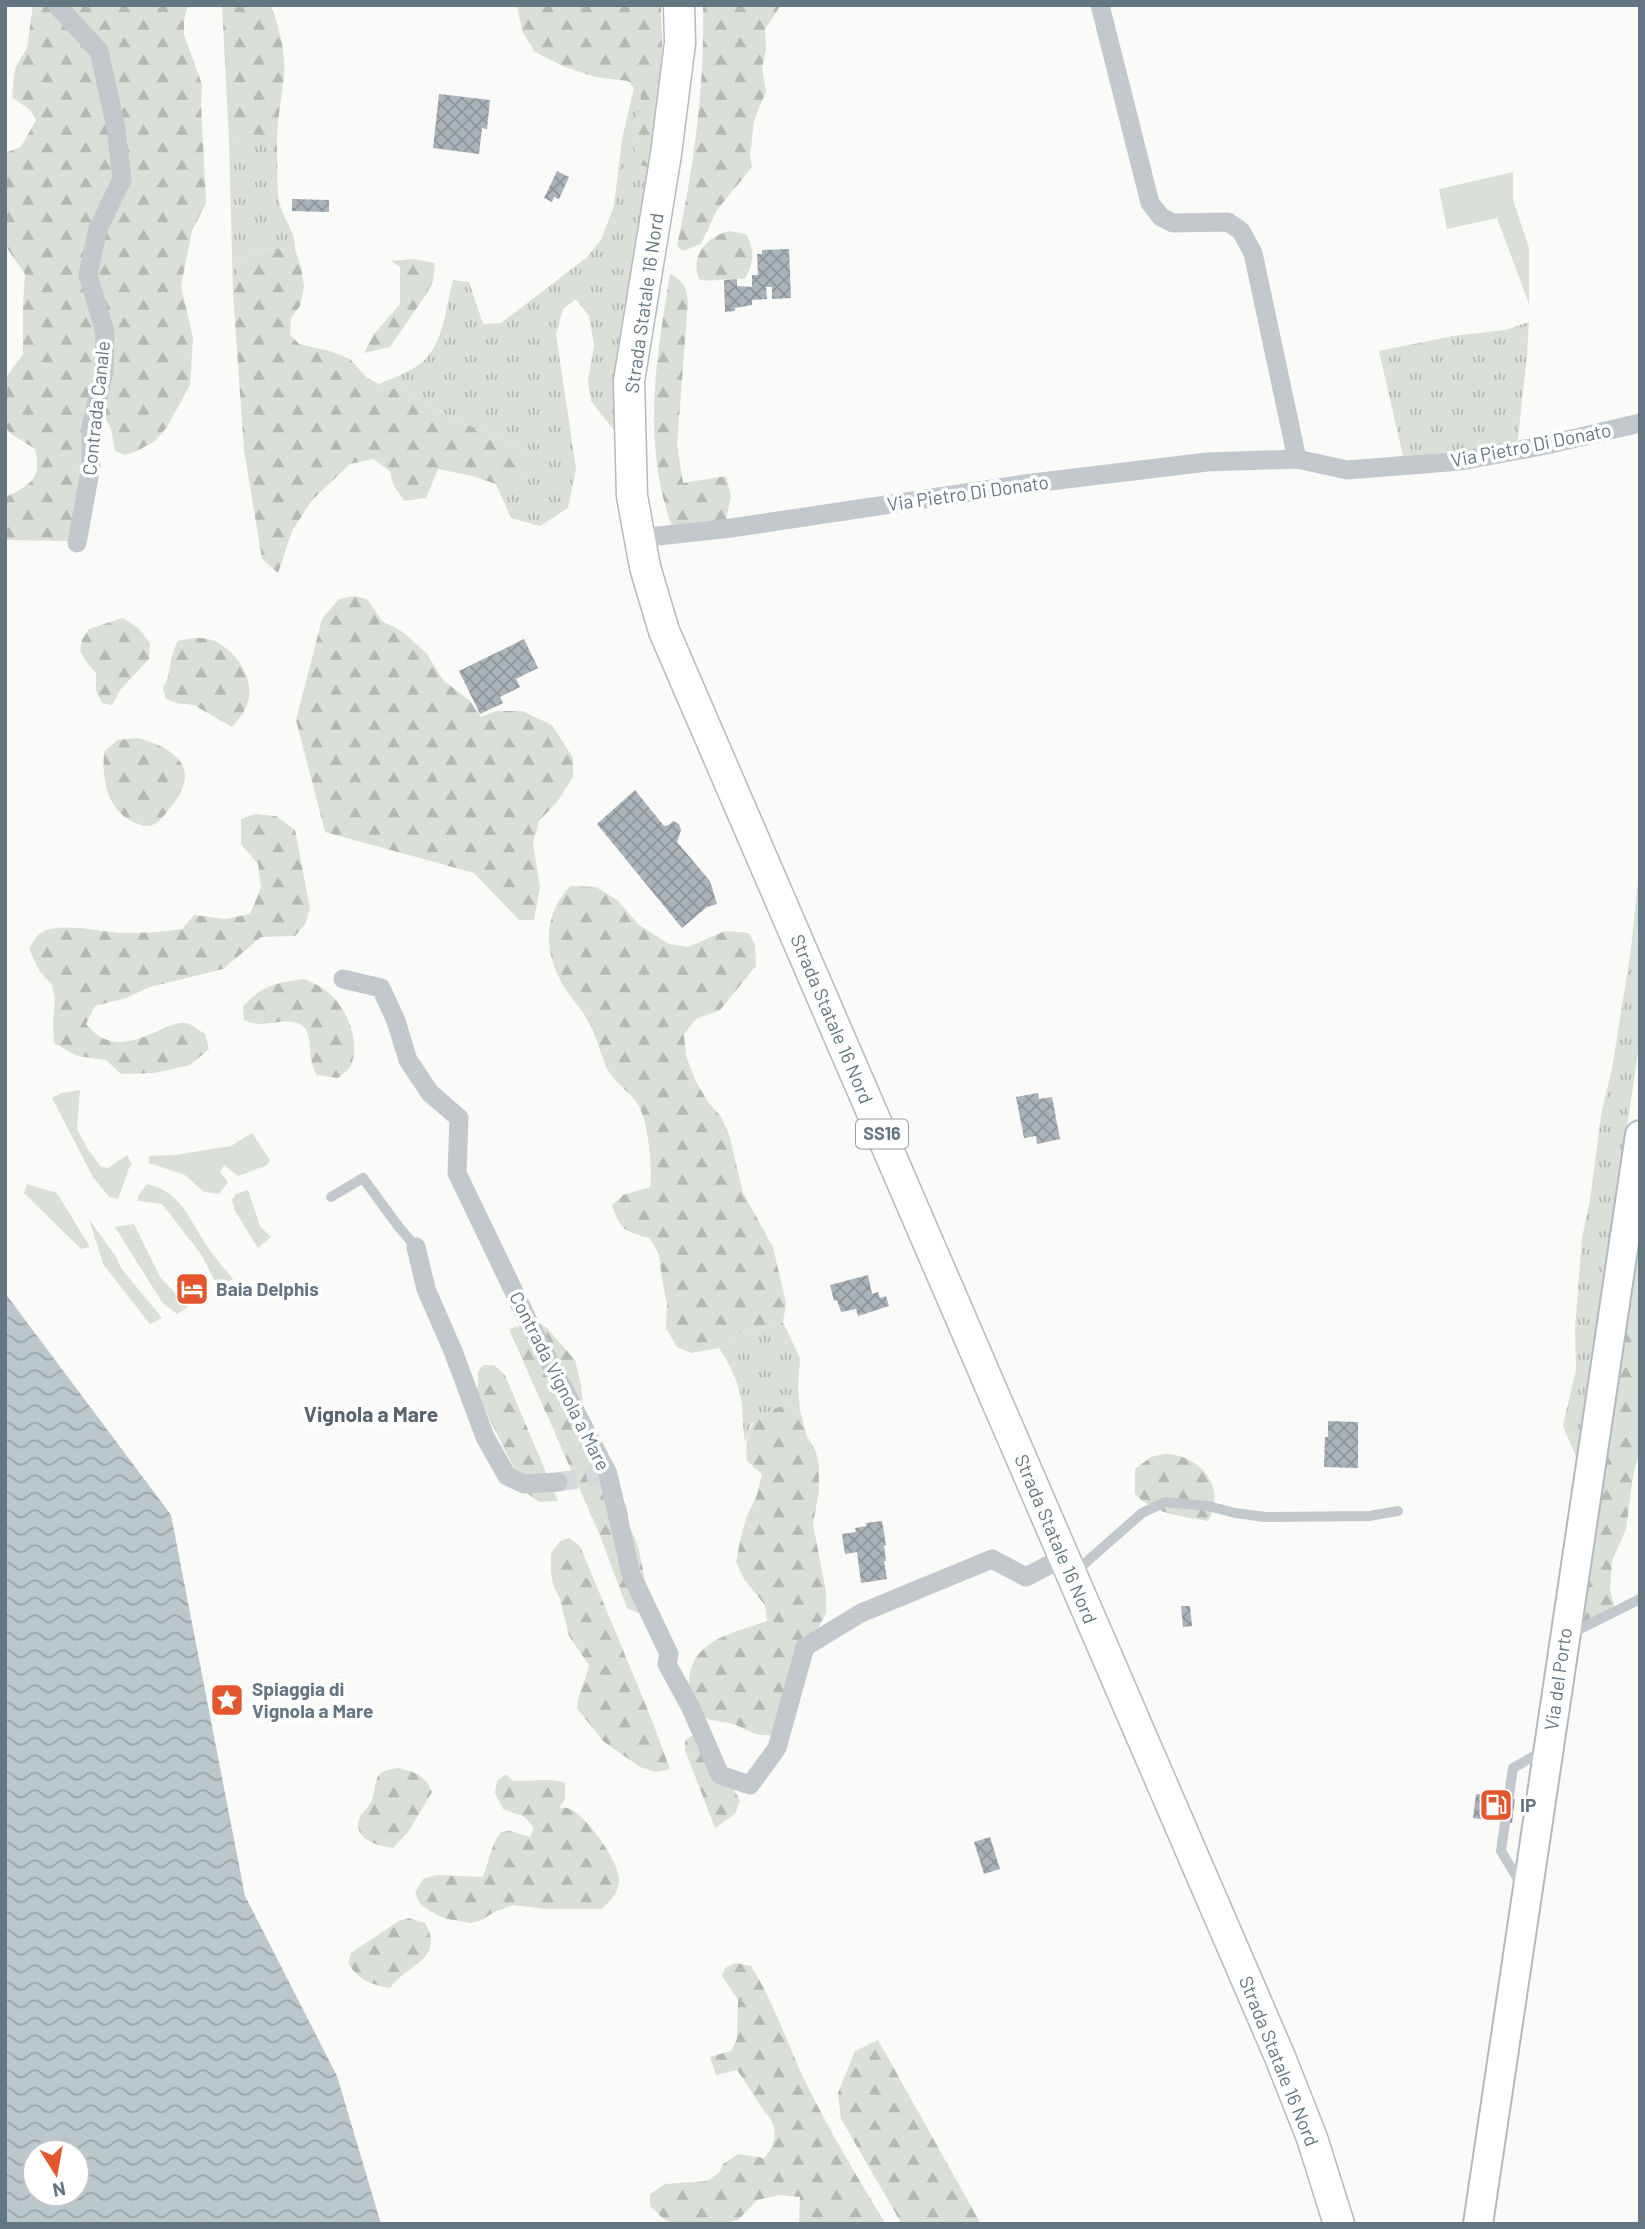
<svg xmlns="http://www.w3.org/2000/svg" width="1645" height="2229" viewBox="0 0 1645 2229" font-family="Barlow,sans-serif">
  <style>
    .grass { fill: url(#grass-tufts) }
    .forest { fill: url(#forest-firs) }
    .green { fill: #dadfd7 }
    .water { fill: url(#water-waves); fill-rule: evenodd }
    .building { fill: url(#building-cross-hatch) }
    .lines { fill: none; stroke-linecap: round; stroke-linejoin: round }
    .street-tunnel { stroke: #d5d9db; stroke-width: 19; stroke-dasharray: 19 10; stroke-linecap: butt }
    .secondary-casing { stroke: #b3babf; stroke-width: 32 }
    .primary-casing { stroke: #b5babe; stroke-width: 33 }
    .lane { stroke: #c3c8cc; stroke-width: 10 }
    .street { stroke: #c3c8cc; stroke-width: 19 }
    .secondary { stroke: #fff; stroke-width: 28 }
    .primary { stroke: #fff; stroke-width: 30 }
    .labels { text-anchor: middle; stroke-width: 7; stroke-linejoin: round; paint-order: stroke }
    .shield { fill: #fff; stroke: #939fa8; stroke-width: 2 }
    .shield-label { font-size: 18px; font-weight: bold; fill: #657683 }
    .street-label { font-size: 19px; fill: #657683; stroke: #fff }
    .poi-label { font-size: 19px; font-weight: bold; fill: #657683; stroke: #fff; text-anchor: start }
    .neighbourhood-label { font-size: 21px; font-weight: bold; fill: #57646e; stroke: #fff }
  </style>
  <defs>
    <pattern id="grass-tufts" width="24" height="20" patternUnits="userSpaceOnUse" patternTransform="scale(1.75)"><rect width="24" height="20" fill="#dadfd7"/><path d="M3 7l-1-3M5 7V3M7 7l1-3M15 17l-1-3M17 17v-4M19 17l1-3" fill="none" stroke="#b4b9b4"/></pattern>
    <pattern id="forest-firs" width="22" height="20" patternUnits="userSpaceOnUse" patternTransform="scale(1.75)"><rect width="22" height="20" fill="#dadfd7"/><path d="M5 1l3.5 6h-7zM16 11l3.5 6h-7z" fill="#b4b9b4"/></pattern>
    <pattern id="water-waves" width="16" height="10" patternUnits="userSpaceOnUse" patternTransform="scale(1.75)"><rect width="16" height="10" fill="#bbc7cb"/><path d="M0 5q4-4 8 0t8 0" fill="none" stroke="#9ca6aa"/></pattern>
    <pattern id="building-cross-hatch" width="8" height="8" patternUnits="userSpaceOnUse" patternTransform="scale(1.75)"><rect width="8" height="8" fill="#aab3b9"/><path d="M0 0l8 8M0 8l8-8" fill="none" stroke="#8e969c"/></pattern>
  </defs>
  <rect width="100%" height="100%" fill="#fafaf8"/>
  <!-- grass -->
  <g class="grass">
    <path d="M634,87L641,96L634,148L652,168L614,430L591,401L588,381L594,345L589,316L576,299L563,309L556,334L576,469L568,508L540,526L511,518L496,484H517L529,475L530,456L513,442L457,421L408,393L379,384C391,379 403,374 414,368C444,351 445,310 453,280L469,282L483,324L501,323L586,258L601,240L614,206L622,139Z"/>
    <path d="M241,139L255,141L277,153C278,171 276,188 280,205C284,220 296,233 295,249L254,248L238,267L233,293L229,140Z"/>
    <path d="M1529,322L1527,355L1517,447L1403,456L1379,351L1453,336L1505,330Z"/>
    <path d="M1640,861V1039L1578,1461L1563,1426L1576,1369L1575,1328L1582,1238L1590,1200L1601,1115L1612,1069L1631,949Z"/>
    <path d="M783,1322L800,1358L798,1388L800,1410L782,1406L751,1424L745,1443C743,1430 743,1418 742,1405C740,1384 730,1365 719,1348L738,1334Z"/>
  </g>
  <!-- forest -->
  <g class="forest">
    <path d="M33,5H188L184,20V35L202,84L201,104L206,203L192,231L181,286L193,338L190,385L167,427L155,441L137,451L125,455L115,451L111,428L103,414L83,467L72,541L5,540V498C31,483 42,481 35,449L11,434L5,427V379L23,354V305L25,274L5,245V153L21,147L36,120L30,110L12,97L15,68L27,48Z"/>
    <path d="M222,5H270C279,21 286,57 284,76C281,102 276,126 277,153C260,144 248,138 229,140Z"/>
    <path d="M517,5H661L663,69L652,168L640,165L634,148L641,96L628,81L595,77L563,66L535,52L522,31Z"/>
    <path d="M703,5H781L765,29L766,49L762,69L766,91L754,121L750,155L752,167L717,210L701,244L683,251L677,246C694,166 705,86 703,5Z"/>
    <path d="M730,231L746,234C756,251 753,263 745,279C729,278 715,282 700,280C688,257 708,235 730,231Z"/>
    <path d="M254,248L295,249L301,267L304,287L300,306L291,318L290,334L299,344L330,351L350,359L367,378L379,384L408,393L457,421L513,442L530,456V474L517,484H496L472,476L438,469L426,498L404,501L393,484L390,471L373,459L350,464L312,500L292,531L278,573L262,559L244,450L233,293L238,267Z"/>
    <path d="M413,259L435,263L433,281L427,293L390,347L364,353L374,334L400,304V267L391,261Z"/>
    <path d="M670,274C683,280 686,286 688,301L677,445L683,483L726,476L731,497L725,524L683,528L671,524C642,439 656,360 670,274Z"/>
    <path d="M354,596L367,599L382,621L403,632L427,654L443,680L470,701L481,717L496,711H522L552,725L573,758V777L557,802L539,821L533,844L540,887L534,920H519L474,873L325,832L296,720L322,619L339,599Z"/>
    <path d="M123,618L138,628L150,643L149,659L121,689L112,705L102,703L96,690V673L87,663L80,651L82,640L89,629Z"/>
    <path d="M194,638C199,638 206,638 211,640C233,647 253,675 249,698C247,709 239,719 232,727L194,705L176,703L166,699L163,688C173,670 168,658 178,641Z"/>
    <path d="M138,738C178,749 203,770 169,809C164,816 157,825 149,826C143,826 138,824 133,822C106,808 102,779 104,752L117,740Z"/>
    <path d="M255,814L276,816L295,830L310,908L305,924L295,936L261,937L223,969L150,987L126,998L95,1006L86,1024C108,1051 131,1043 160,1030C167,1027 178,1022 186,1023C192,1024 200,1031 205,1034L209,1049L190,1065L155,1073L121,1074L106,1060L77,1056L54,1043L53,1022L55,999L52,985L40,972L29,949C32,945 35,938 38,935C56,920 100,932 121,933C141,933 162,932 182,929L194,915L225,919L250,914L261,888L258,864L241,844V819Z"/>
    <path d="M570,886L596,887L617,900L639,925L669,944L688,947L725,931L749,933L755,945L756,966L720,1010L696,1019L684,1034L686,1056L696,1082L708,1102L721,1117L729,1134L743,1193L773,1247L786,1304L783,1322L738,1334L719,1348L691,1353L677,1347L666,1328L667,1303L662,1279L659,1255L650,1238C625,1232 620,1230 612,1205L623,1195L650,1187C653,1168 648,1118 637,1103C630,1092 618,1085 611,1075C604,1066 597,1038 591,1026C585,1013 574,1002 566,990C544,955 541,918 570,886Z"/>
    <path d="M305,979C313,983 322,987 329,993C347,1008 362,1044 350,1067C347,1071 342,1075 338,1078L317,1075C307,1058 313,1047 307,1032C300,1015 274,1024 260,1024C255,1024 249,1022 244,1020L243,1006C265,984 275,983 305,979Z"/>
    <path d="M1640,1214V1450L1633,1476L1626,1529L1612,1561L1610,1590L1615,1608L1583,1624Z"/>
    <path d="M536,1321L546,1327L575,1360L581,1385L584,1414L626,1505L630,1527L638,1546L644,1575L646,1593L638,1613L627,1608L599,1533L509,1329Z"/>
    <path d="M483,1365H494L505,1375L558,1501L539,1502L526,1492L478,1396V1372Z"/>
    <path d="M782,1406L800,1410L807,1436L816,1452L819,1466V1491L813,1524L826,1592V1613L817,1630L776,1734C760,1738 750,1732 736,1725C724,1720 710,1724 700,1713C695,1707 689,1691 689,1683C690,1640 734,1633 767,1621L765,1605L744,1579L736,1562L741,1537L747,1516L756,1498L762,1474L747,1461C744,1429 752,1416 782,1406Z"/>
    <path d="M1164,1454C1200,1454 1228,1488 1208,1521C1181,1516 1155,1515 1135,1494V1469L1151,1457Z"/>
    <path d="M569,1538L580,1546L651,1718L670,1769L655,1772L640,1767L603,1741L577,1708C578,1693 586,1680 589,1665L569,1636L560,1599L553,1584L551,1572V1554L560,1541Z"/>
    <path d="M691,1736H696L731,1784L740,1801L735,1814L715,1828L685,1750V1741Z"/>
    <path d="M399,1768C416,1773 425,1775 432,1792L409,1831L393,1848C376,1846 349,1837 361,1815C364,1811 369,1807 371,1802C379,1781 370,1771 399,1768Z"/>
    <path d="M506,1774L513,1781C530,1782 549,1777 565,1783V1799L559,1808C562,1808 566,1807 570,1809C586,1815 621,1864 619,1881C618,1894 611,1900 602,1909H546L513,1905L494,1912L482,1920L471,1923L447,1919L435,1914L421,1905L415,1893L423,1879L436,1875L483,1877L494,1843L501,1832L510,1831L530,1837L534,1828L525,1817L503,1809L495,1793L497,1781Z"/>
    <path d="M408,1918L425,1923C446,1959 406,1965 390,1988C371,1985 357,1979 348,1963L351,1953L399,1921Z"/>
    <path d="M735,1963L751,1966C774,2002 787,2044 806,2083C830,2131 857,2178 886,2224H799L800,2197L780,2195L757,2200L738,2220L721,2224H686L666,2221L650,2206V2194L665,2184L707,2181L719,2173L723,2164L738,2154L764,2158C773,2150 778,2134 772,2122C770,2117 765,2113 762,2108C754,2095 746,2083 737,2070L716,2075L710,2057L731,2051L737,2039L738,2000L722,1976L725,1968Z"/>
    <path d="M878,2040L981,2224H902L841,2119L838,2093L855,2051Z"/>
  </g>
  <!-- green -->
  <g class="green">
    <path d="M1513,172V200L1529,248V304L1497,218L1447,229L1439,189Z"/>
    <path d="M80,1090L77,1129L87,1148L101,1167L108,1168L127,1155L132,1164L129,1168L118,1199L109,1197L93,1177L52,1098L61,1093Z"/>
    <path d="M252,1133L270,1160L267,1165L238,1176L224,1165L220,1172L228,1182L219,1194L204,1192L185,1175L149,1163V1156L175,1155L231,1146Z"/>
    <path d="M27,1184L57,1193L90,1247L81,1249L24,1193Z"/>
    <path d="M147,1184C184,1193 189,1221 209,1249C216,1259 225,1269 233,1279L218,1287L201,1254L162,1204L138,1201V1196Z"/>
    <path d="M248,1190L260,1226L271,1237L258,1248L235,1211L232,1200L236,1194Z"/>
    <path d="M89,1219L116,1257L121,1268L162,1318L150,1324L103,1264Z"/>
    <path d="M134,1224L160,1277L188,1307L177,1314L162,1302L115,1227Z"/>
  </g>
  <!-- water -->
  <path class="water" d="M5,1293L171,1515L245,1896L337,2076L381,2224H5ZM35,2152H77V2194H35Z"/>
  <!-- building -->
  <g class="building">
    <path d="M439,94L490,100L487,129L482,128L479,154L433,148Z"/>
    <path d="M557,171L569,177L559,199L554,197L552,202L544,198Z"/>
    <path d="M292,199L329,200V212L292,211Z"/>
    <path d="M789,249L791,298L772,299V287H766L767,299L752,300V305L735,308V311L725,312L724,280L737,279V286L752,287V275H758L757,254H762V250Z"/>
    <path d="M524,639L538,668L516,679L520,687L500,697L503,703L480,714L459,671Z"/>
    <path d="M635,790L664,826L669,825L673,821L679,824L681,830L677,842L710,881L717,904L707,907L682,928L597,824Z"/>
    <path d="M1038,1093L1039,1099L1052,1097L1060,1139L1037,1144L1036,1136L1024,1138L1016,1097Z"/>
    <path d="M868,1275L872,1294L878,1292L880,1298L886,1296L889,1306L858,1316L856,1309L841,1312L837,1300L834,1301L830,1285Z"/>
    <path d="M1328,1421L1358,1422V1468L1324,1467L1325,1437H1328Z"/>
    <path d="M882,1521L886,1545L884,1546L886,1561H884L887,1579L861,1583L857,1552L845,1554L842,1534L856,1532L855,1528L867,1526L866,1523Z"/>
    <path d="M1181,1606H1190L1192,1626L1183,1627Z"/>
    <path d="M1476,1794L1515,1799L1512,1823L1473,1818Z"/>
    <path d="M990,1837L1000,1869L984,1874L974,1842Z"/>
  </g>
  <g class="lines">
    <!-- street-tunnel -->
    <path class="street-tunnel" d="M558,1482L608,1474"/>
    <defs>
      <path id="secondary" d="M1478,2224L1640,1135"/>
      <path id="primary" d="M679,5L680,43L666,154L629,381L632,496L645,567L664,631L1280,2057L1312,2138L1339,2224"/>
    </defs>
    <!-- secondary casing -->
    <use href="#secondary" class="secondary-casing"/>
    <!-- primary casing -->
    <use href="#primary" class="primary-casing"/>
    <!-- lane -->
    <g class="lane">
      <path d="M331,1197L363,1178L398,1226L416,1247"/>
      <path d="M1075,1572L1142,1513L1165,1502L1208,1506L1235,1513L1265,1517L1369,1516L1398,1511"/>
      <path d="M1572,1633L1640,1599"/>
      <path d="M1521,1884L1501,1851L1513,1768L1536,1755L1543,1756"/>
    </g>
    <!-- street -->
    <g class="street">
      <path d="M57,5L99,51L116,128L122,179L98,229L88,275L105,332L104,371L91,427V466L77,543"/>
      <path d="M1100,5L1150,203L1161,217L1173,223L1228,222L1241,231L1253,253L1297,459"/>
      <path d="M640,538L731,528L1025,484L1207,462L1297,459L1347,470L1461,461L1542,446L1640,423"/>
      <path d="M343,979L381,988L396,1021L408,1060L430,1093L459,1118L457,1173L529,1323L608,1474L631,1574L669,1654L667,1664L691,1708L720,1775L750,1785L777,1748L805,1647L861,1613L992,1559L1026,1577L1064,1557"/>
      <path d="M416,1247L426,1289L453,1351L485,1437L507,1476L524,1484L558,1482"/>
    </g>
    <!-- secondary -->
    <use href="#secondary" class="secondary"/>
    <!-- primary -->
    <use href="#primary" class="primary"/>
  </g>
  <!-- icons -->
  <defs>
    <symbol id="hotel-square" viewBox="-11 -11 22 22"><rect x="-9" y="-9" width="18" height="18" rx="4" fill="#e4572e" stroke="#fff"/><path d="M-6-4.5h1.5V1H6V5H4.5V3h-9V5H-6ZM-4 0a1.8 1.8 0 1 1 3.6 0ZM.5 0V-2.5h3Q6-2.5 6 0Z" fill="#fff"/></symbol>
    <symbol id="sight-square" viewBox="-11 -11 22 22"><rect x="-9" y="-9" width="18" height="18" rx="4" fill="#e4572e" stroke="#fff"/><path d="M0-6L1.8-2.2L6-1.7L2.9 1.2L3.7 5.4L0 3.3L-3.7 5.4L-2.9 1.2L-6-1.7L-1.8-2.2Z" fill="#fff"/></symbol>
    <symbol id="fuel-square" viewBox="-11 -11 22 22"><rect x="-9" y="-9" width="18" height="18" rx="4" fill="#e4572e" stroke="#fff"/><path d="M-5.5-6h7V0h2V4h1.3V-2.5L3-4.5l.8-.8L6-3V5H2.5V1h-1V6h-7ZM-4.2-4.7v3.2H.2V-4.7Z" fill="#fff"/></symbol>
  </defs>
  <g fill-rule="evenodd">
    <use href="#hotel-square" x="173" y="1270" width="38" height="38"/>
    <use href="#sight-square" x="208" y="1681" width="38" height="38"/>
    <use href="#fuel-square" x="1477" y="1786" width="38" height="38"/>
  </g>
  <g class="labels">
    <!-- shield labels -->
    <rect class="shield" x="856" y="1119.5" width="52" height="29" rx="5"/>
    <g class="shield-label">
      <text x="882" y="1140">SS16</text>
    </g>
    <!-- street labels -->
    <g class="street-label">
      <text transform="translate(644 303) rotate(-82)" y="7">Strada Statale 16 Nord</text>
      <text transform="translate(96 408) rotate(-84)" y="7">Contrada Canale</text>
      <text transform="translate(1531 445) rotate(-11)" y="7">Via Pietro Di Donato</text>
      <text transform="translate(968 493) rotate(-8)" y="7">Via Pietro Di Donato</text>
      <text transform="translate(832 1019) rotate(67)" y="7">Strada Statale 16 Nord</text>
      <text transform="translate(560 1381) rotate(63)" y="7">Contrada Vignola a Mare</text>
      <text transform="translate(1056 1539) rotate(67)" y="7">Strada Statale 16 Nord</text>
      <text transform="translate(1558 1679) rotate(-82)" y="7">Via del Porto</text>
      <text transform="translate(1279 2061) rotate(68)" y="7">Strada Statale 16 Nord</text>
    </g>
    <!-- poi labels -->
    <g class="poi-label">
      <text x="216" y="1296">Baia Delphis</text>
      <text x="252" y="1696">Spiaggia di<tspan x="252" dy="22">Vignola a Mare</tspan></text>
      <text x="1520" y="1812">IP</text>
    </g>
    <!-- neighbourhood labels -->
    <g class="neighbourhood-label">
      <text x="371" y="1422">Vignola a Mare</text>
    </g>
  </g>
  <!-- border -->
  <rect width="1645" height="2229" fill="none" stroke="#657683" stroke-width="14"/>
  <!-- north arrow -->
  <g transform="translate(56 2173) rotate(169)"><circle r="33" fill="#ffffff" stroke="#c1c8cd" stroke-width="2"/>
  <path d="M0-5L12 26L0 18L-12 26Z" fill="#e4572e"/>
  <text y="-10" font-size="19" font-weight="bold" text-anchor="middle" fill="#657683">N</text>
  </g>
</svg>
